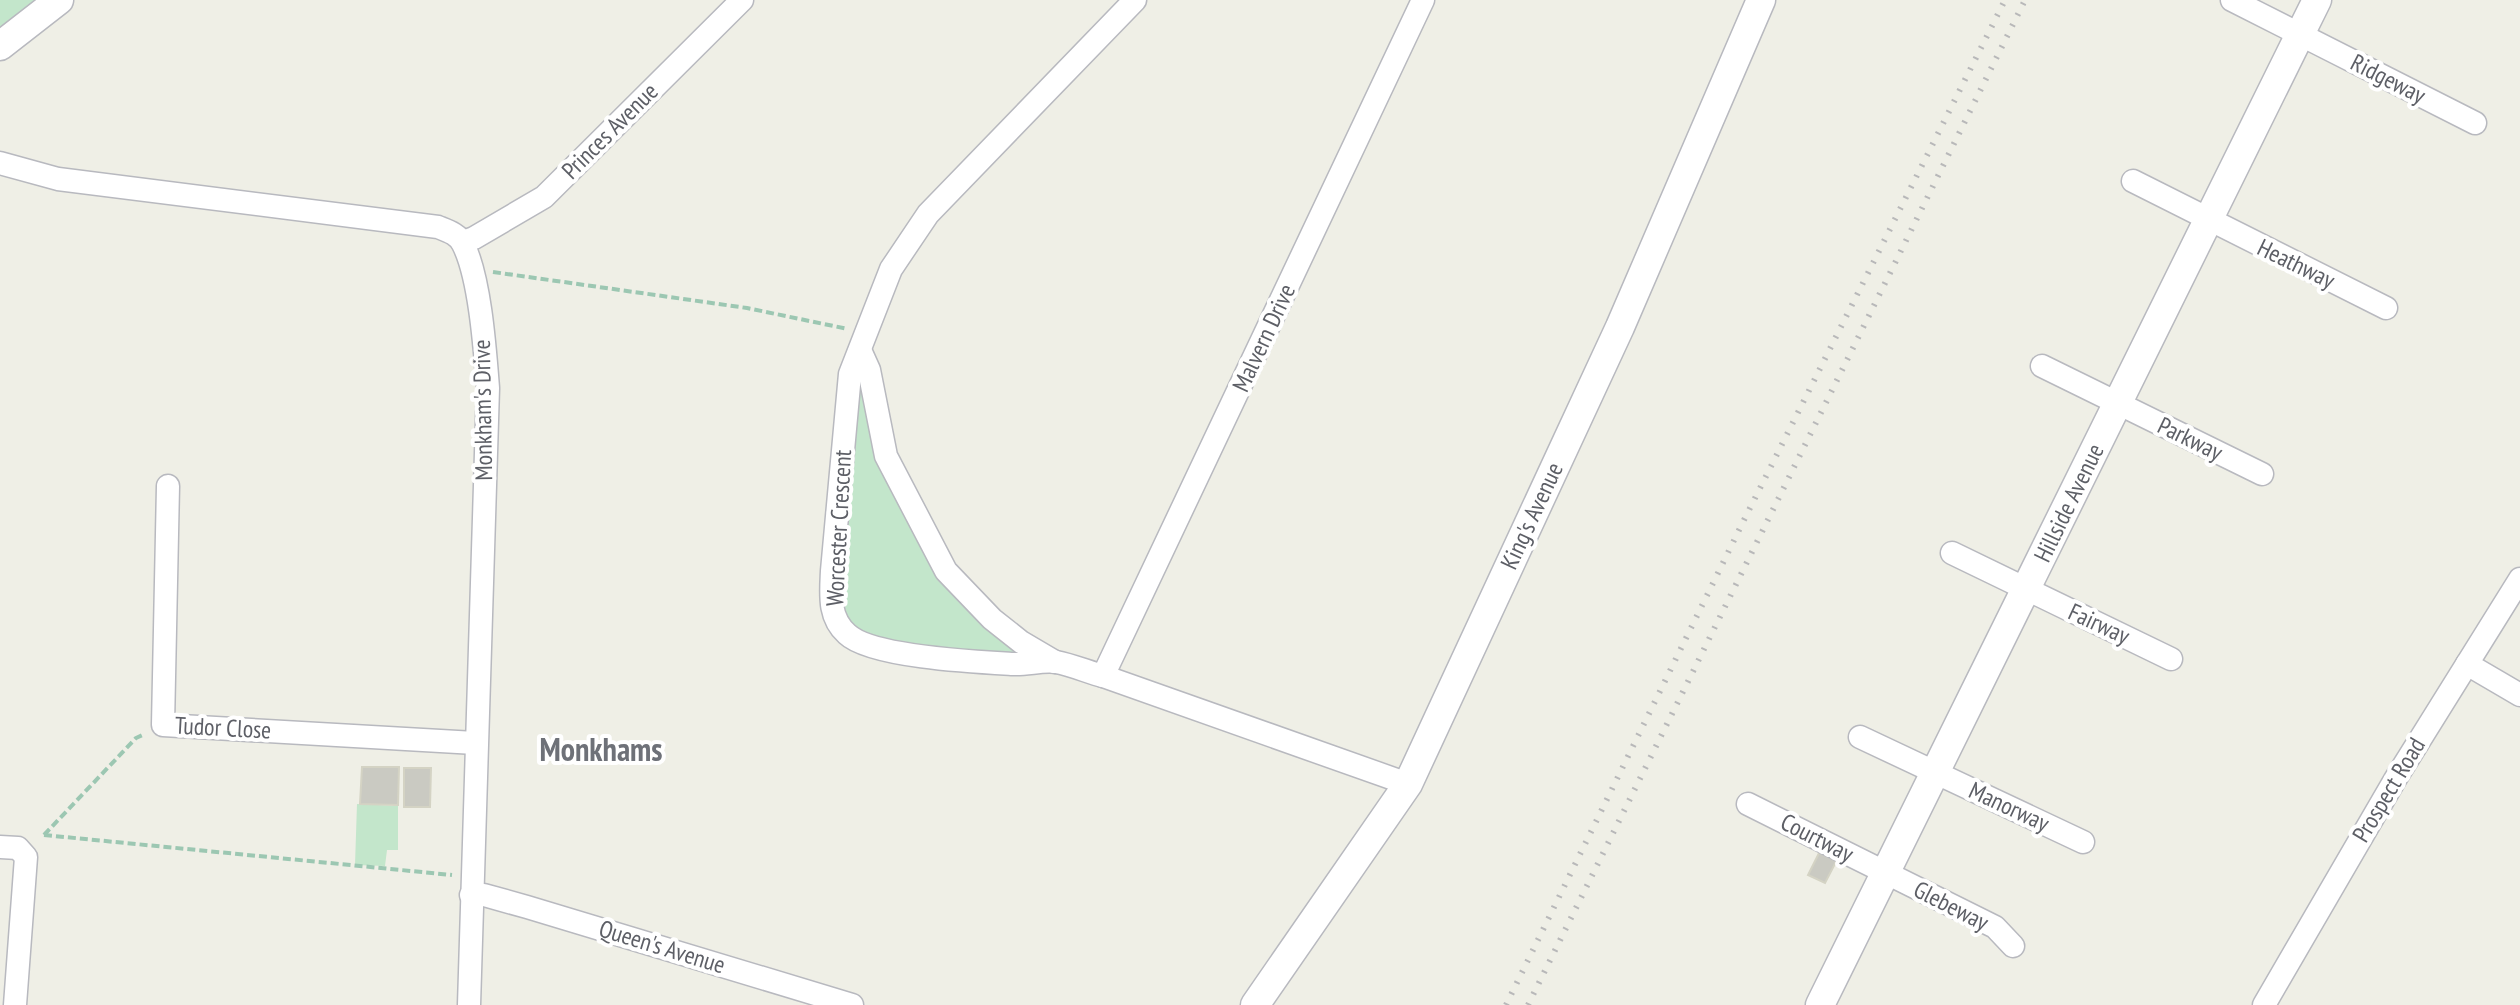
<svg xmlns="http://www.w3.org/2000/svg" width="2520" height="1005" viewBox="0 0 2520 1005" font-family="'PT Sans Narrow',sans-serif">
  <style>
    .green { fill: #c3e6cb }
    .building { fill: #cacac2; stroke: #d4d3c4; stroke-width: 2 }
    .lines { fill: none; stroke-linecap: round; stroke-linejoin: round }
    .minor-casing { stroke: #b8b9bf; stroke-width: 25 }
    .tertiary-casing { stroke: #b8b9bf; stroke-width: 31 }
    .path { stroke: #9cc7b2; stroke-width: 4; stroke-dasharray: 8 4; stroke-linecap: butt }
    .minor { stroke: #fff; stroke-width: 22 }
    .tertiary { stroke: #fff; stroke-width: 28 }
    .rail { stroke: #b8b8b9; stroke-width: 6; stroke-dasharray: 2 10; stroke-linecap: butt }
    .labels { text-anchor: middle; stroke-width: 8; stroke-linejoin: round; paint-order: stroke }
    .street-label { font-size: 24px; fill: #5d5f66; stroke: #fff }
    .district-label { font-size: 32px; font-weight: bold; fill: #6e7178; stroke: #fff }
  </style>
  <rect width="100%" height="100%" fill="#efefe6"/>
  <!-- green -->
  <g class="green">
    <path d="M0,0H38L0,28Z"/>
    <path d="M856,374L863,376L888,479L1027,659L889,644L862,635L849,621L840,593Z"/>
    <path d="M357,804L398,806V850H387L385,866L355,865Z"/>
  </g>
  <!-- building -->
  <g class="building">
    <path d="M362,767H399L398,805L360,804Z"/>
    <path d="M404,768H431L430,807H404Z"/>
    <path d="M1821,849L1838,858L1825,883L1808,875Z"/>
  </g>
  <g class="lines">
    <defs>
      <g id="minor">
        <path d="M1135,0L928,214L891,269L850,374L832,571C831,594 828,617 847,634C871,657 977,662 1013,664C1027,665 1042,660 1056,662C1072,665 1088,672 1103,676L1408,784"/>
        <path d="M2232,0L2475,123"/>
        <path d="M0,163L58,179L438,227C448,231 458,234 463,244C480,277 485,350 488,388L469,1005"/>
        <path d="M2133,181L2386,308"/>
        <path d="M463,242L474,238L544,197L742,0"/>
        <path d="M860,350L869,370L886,456L946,571L992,619L1021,642L1055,662"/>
        <path d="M2042,366L2262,474"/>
        <path d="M168,486L163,725L475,743"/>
        <path d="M1952,553L2171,659"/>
        <path d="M2467,664L2520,695"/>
        <path d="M1103,676L1423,0"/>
        <path d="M1860,737L2083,842"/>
        <path d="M1748,804L1995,927L2013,946"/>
        <path d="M0,847L18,848L26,857L15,1005"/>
        <path d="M471,895H484L527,907L852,1005"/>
        <path d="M2264,1005L2396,778L2520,579"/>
      </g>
      <g id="tertiary">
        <path d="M0,46L59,0"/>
        <path d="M1255,1005L1408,784L1620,327L1761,0"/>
        <path d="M1820,1005L2317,0"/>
      </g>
    </defs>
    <!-- minor casing -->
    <use href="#minor" class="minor-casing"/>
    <!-- tertiary casing -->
    <use href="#tertiary" class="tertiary-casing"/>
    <!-- path -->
    <g class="path">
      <path d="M493,272L747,308L848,329"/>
      <path d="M44,835L452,875"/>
      <path d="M44,835L136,738L145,734"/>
    </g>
    <!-- minor -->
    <use href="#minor" class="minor"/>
    <!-- tertiary -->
    <use href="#tertiary" class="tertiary"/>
    <!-- rail -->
    <g class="rail">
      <path d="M1506,1005L1743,522L2005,0"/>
      <path d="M1528,1005L2025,0"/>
    </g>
  </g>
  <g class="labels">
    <!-- street labels -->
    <g class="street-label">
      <text transform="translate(2388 79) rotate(27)" y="8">Ridgeway</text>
      <text transform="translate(610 131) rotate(-45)" y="8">Princes Avenue</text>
      <text transform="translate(2296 264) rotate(26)" y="8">Heathway</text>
      <text transform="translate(1264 338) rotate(-65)" y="8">Malvern Drive</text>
      <text transform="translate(483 410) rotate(-91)" y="8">Monkham's Drive</text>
      <text transform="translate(2190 439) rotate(26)" y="8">Parkway</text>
      <text transform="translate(2069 503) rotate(-64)" y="8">Hillside Avenue</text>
      <text transform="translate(1532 516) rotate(-65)" y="8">King's Avenue</text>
      <text transform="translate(839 528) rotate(-87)" y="8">Worcester Crescent</text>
      <text transform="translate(2099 624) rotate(25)" y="8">Fairway</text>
      <text transform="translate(223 728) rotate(3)" y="8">Tudor Close</text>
      <text transform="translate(2389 790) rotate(-59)" y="8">Prospect Road</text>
      <text transform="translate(2009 807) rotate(25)" y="8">Manorway</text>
      <text transform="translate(1817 838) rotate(27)" y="8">Courtway</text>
      <text transform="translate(1951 906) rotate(27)" y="8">Glebeway</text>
      <text transform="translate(662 947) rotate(17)" y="8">Queen's Avenue</text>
    </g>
    <!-- district labels -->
    <g class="district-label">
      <text x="601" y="761">Monkhams</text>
    </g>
  </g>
</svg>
